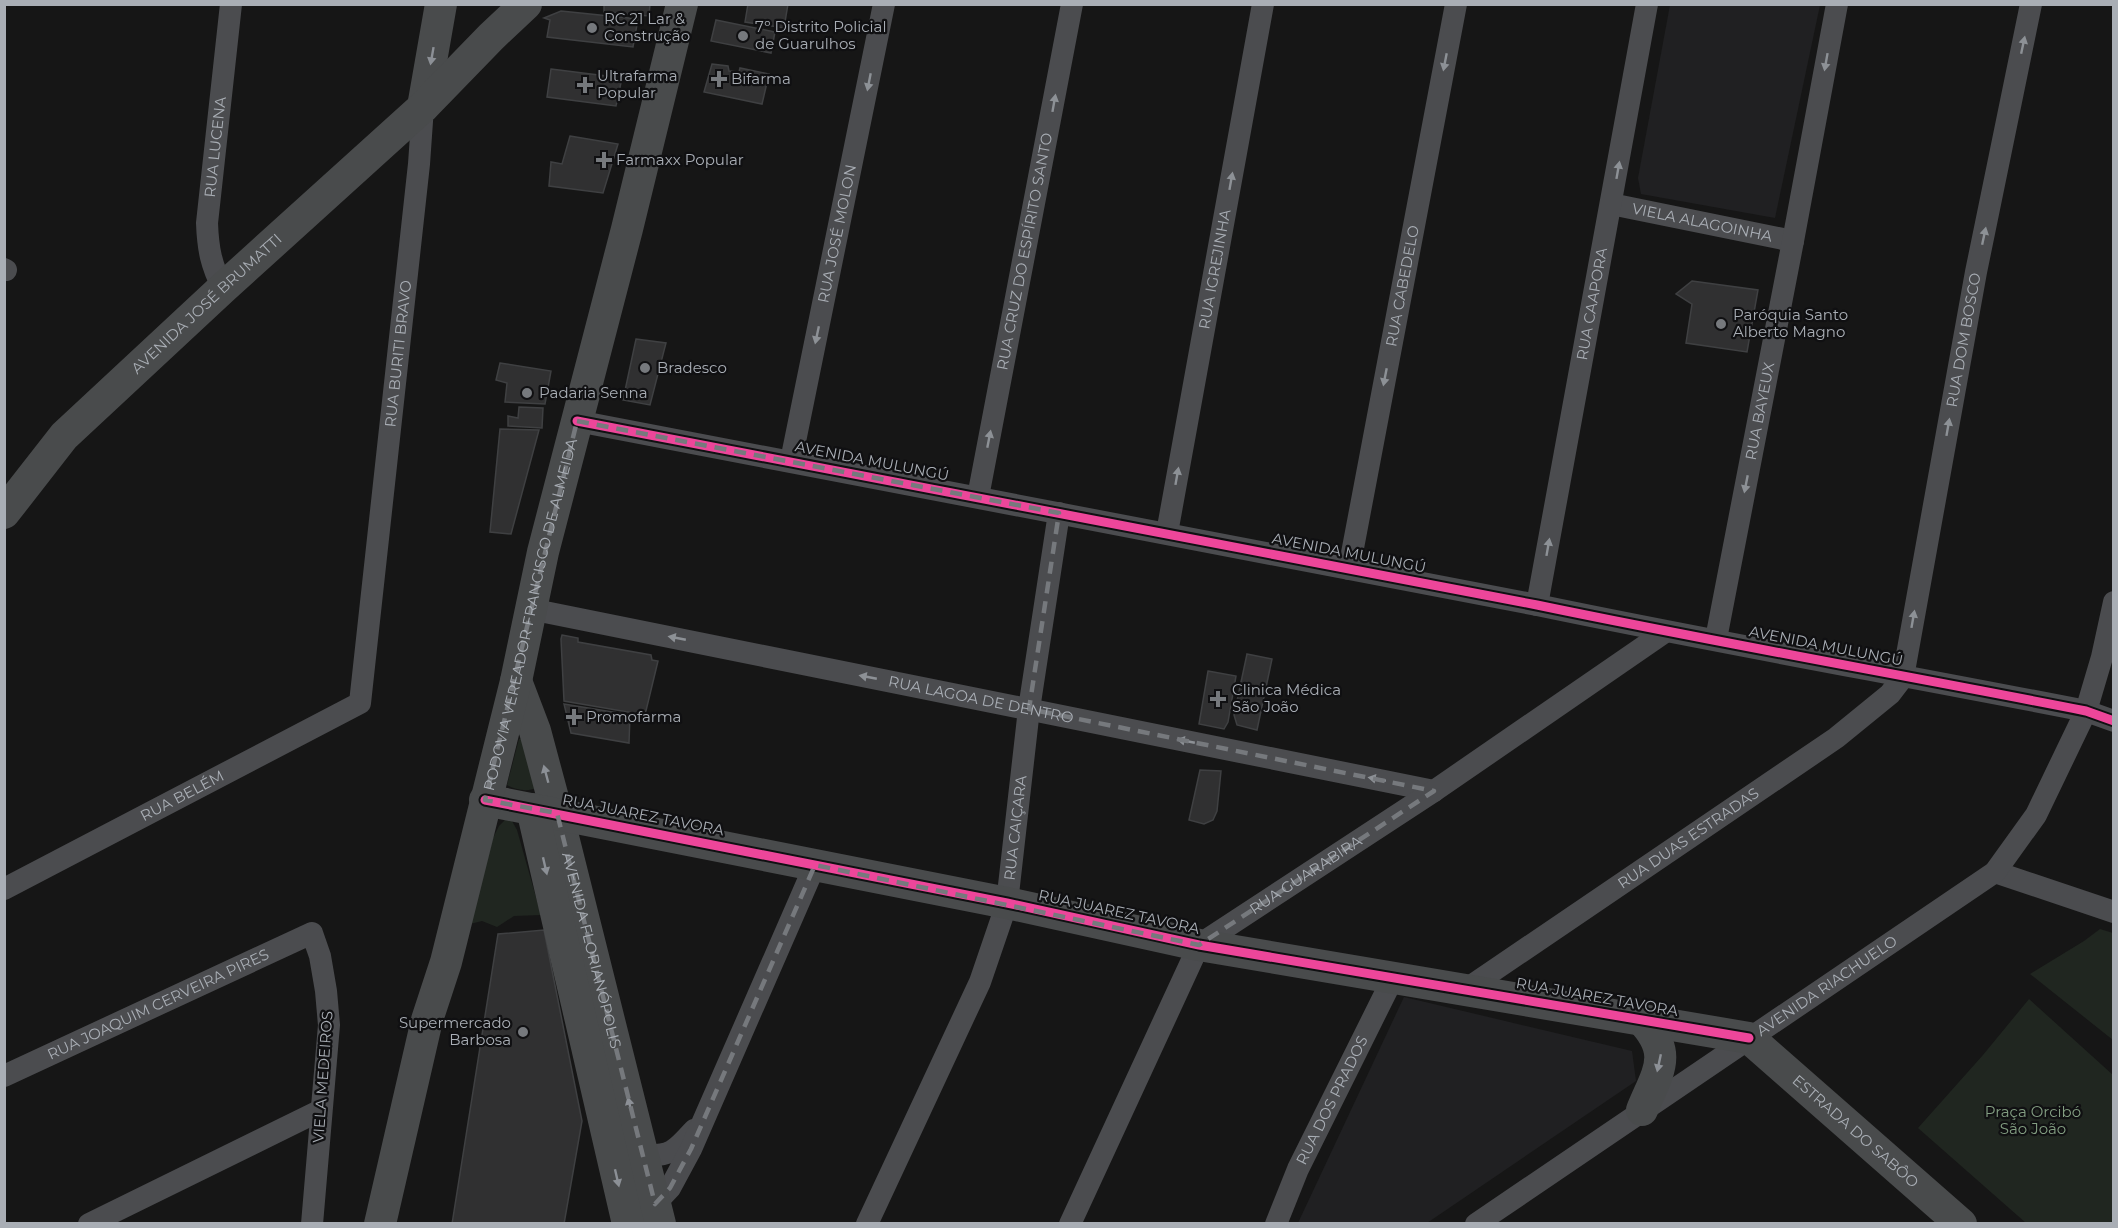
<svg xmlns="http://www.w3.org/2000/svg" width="2118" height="1228" viewBox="0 0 2118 1228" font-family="Montserrat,sans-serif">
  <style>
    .built { fill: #202022 }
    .green { fill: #202620 }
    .building { fill: #303031; stroke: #3f4042; stroke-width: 1.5 }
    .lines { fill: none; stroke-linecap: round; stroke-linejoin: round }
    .street { stroke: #4b4c4f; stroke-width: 22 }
    .secondary { stroke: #494b4c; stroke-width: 32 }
    .cycleway-casing { stroke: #101012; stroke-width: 13 }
    .cycleway { stroke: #ed469a; stroke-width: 9 }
    .oneway { fill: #8d9196 }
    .oneway2 { fill: #8c9096 }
    .marked { fill: none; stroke: #76797d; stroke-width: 4.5; stroke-dasharray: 12 8; stroke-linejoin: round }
    .poi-dot { fill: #76797d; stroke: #101012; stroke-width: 2 }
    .labels { text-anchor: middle; stroke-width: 4.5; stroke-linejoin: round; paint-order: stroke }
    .poi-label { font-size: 15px; fill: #a9aeb5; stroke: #101012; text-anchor: start }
    .street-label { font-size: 15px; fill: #a9aeb5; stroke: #101012 }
    .park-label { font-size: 15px; fill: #839e82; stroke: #101012 }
  </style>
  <rect width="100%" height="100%" fill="#161616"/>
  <!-- built -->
  <g class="built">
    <path d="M1670,5H1820L1775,218L1641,194L1638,178Z"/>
    <path d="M1404,997L1632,1051L1636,1081L1427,1223H1298Z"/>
  </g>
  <!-- green -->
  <g class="green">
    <path d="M523,738L536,788C528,792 515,790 507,785L519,739Z"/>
    <path d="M505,820L512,821L517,830L541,915L514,916L497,927L482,921L470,924L493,838L499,826Z"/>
    <path d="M2100,929L2113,933V1040L2030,974L2084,941Z"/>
    <path d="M2029,999L2113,1075V1223H2026L1918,1128L1983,1055Z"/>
  </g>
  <!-- building -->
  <g class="building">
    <path d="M604,4H650L649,16L604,12Z"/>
    <path d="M748,4H788L784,28L745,22Z"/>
    <path d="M561,11L638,19L633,47L547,37L550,20L544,18Z"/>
    <path d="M716,20L775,32L771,53L711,41Z"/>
    <path d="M712,64L728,66L729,71L739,72L740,68L769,74L762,104L704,92Z"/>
    <path d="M551,69L622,78L616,106L547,97Z"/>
    <path d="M570,136L618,144L603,193L549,186L551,162L562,164Z"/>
    <path d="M1692,281L1758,290L1747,352L1686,343L1692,304L1676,294Z"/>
    <path d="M636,339L666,343L650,405L623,400Z"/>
    <path d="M500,363L551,371L545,404L505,402L507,383L496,380Z"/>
    <path d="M519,407L543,408L542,428L508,426V416L518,418Z"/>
    <path d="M500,429L539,430L511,534L490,532Z"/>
    <path d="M562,635L578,638V642L651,655L652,660L658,661L645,715L564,701L561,639Z"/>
    <path d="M1247,654L1272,659L1257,730L1237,725L1234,715Z"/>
    <path d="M1208,671L1236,676L1228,722L1224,729L1199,724Z"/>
    <path d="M564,704L630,715L629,743L571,733Z"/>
    <path d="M1200,770L1221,771L1217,811L1213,820L1204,824L1189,820Z"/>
    <path d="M544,930L582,1121L564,1224H452L498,934Z"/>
  </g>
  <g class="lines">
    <!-- street -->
    <g class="street">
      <path id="s1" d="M1611,204L1793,241"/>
      <path d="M4,269L6,270"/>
      <path id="s2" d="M223,288C211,265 208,249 207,223L231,4"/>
      <path d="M577,421L1537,605C1719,643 1903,675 2086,711L2114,721"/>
      <path id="s3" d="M791,461L884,4"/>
      <path id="s4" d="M978,497L1072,4"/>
      <path id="s5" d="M1167,533L1263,4"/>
      <path id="s6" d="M1349,569L1456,4"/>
      <path id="s7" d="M1537,605L1647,4"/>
      <path id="s8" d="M530,609L1434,791"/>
      <path id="s9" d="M1716,639L1793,241L1837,4"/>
      <path d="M1995,872L2114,912"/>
      <path id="s10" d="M4,889L360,703L419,164L423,107"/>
      <path id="s11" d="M1465,990L1836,738L1890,694L1903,677L1976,272L2031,4"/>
      <path id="s12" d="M4,1076L312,933L320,956L326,991L329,1025L312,1224"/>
      <path d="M643,1155C671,1157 676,1150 694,1130"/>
      <path d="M655,1204L670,1188L691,1149L815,865"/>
      <path d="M89,1224L321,1110"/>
      <path id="s13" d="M867,1224L980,982L1007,903L1029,709L1059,513"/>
      <path id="s14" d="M1070,1224L1199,945L1434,791L1665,632"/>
      <path id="s15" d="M1276,1224L1298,1169L1393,978"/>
      <path id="s16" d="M1476,1224L1995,872L2036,815L2086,711L2102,657L2114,602"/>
    </g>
    <!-- secondary -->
    <g class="secondary">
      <path d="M423,107L441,4"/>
      <path id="s17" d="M4,513L64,436L223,288L423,107L491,37L526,4"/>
      <path id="s18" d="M516,681L535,731L557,813L660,1224"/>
      <path id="s19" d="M485,800L1007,903L1199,945L1749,1038L1961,1224"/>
      <path d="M532,809L628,1224"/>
      <path d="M1641,1019C1674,1054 1658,1071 1642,1110"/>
      <path id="s20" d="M380,1224L427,1020L446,962L516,681L543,552L627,229L682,4"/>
    </g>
    <defs>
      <g id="cycleway">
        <path d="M577,421L1537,605C1719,643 1903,675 2086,711L2114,721"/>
        <path d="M485,800L1007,903L1199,945L1749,1038"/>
      </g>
    </defs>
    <!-- cycleway casing -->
    <use href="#cycleway" class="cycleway-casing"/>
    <!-- cycleway -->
    <use href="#cycleway" class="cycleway"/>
  </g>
  <!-- one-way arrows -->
  <defs><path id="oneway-solid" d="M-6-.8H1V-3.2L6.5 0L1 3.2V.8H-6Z" transform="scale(1.5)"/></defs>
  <g class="oneway">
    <use href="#oneway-solid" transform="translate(2023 45) rotate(-78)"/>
    <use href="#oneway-solid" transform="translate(1445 62) rotate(101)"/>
    <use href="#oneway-solid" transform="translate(1826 62) rotate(100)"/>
    <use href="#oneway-solid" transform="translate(869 82) rotate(101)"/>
    <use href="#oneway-solid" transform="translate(1054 103) rotate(-80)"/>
    <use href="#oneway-solid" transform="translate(1618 170) rotate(-80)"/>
    <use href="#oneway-solid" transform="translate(1231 181) rotate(-80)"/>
    <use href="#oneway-solid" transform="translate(1984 236) rotate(-78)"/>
    <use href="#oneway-solid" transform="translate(817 335) rotate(102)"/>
    <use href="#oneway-solid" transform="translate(1385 377) rotate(101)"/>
    <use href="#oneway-solid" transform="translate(1948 427) rotate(-80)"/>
    <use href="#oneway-solid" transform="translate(989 439) rotate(-79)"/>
    <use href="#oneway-solid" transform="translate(1177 476) rotate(-80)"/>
    <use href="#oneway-solid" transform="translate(1746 484) rotate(101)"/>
    <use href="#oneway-solid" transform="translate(1548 547) rotate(-80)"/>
    <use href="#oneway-solid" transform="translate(1913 619) rotate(-80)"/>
    <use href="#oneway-solid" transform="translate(677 638) rotate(-169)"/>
    <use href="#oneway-solid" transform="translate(868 677) rotate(-169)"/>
    <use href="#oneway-solid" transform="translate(1186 741) rotate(-169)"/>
    <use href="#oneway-solid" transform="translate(1377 779) rotate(-169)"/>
  </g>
  <g class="oneway2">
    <use href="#oneway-solid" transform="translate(432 56) rotate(100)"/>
    <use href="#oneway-solid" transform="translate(546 774) rotate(-105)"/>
    <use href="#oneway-solid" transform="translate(545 866) rotate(77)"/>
    <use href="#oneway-solid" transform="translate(1659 1063) rotate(102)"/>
    <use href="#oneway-solid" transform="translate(630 1106) rotate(-104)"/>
    <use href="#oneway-solid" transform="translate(617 1178) rotate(77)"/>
  </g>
  <!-- marked area -->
  <path class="marked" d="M577,421L1059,513L1029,709L1434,791L1199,945L815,865L691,1149L670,1188L655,1204L557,813L485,800Z"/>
  <!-- markers -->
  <g class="poi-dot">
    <circle cx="592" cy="28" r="6"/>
    <circle cx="743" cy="36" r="6"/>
    <path d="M716 70h6v6h6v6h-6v6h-6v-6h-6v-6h6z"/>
    <path d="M582 76h6v6h6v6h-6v6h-6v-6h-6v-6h6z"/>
    <path d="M601 151h6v6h6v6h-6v6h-6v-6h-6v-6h6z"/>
    <circle cx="1721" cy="324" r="6"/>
    <circle cx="645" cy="368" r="6"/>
    <circle cx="527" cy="393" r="6"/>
    <path d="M1215 690h6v6h6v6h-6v6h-6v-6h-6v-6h6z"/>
    <path d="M571 708h6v6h6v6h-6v6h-6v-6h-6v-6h6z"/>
    <circle cx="523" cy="1032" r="6"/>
  </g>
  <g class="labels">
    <!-- poi labels -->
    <g class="poi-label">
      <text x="604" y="24">RC 21 Lar &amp;<tspan x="604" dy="17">Construção</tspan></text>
      <text x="755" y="32">7º Distrito Policial<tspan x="755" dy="17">de Guarulhos</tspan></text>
      <text x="597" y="81">Ultrafarma<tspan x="597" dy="17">Popular</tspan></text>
      <text x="731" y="84">Bifarma</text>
      <text x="616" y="165">Farmaxx Popular</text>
      <text x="1733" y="320">Paróquia Santo<tspan x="1733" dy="17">Alberto Magno</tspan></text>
      <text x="657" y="373">Bradesco</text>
      <text x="539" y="398">Padaria Senna</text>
      <text x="1232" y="695">Clinica Médica<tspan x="1232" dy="17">São João</tspan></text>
      <text x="586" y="722">Promofarma</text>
      <text x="511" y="1028" text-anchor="end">Supermercado<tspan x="511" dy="17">Barbosa</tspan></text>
    </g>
    <!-- street labels -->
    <g class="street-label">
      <text dy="5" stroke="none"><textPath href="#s2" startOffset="144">RUA LUCENA</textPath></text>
      <text dy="5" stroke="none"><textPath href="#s1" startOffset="93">VIELA ALAGOINHA</textPath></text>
      <text dy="5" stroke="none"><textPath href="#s3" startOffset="232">RUA JOSÉ MOLON</textPath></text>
      <text dy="5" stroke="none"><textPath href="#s4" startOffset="250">RUA CRUZ DO ESPÍRITO SANTO</textPath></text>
      <text dy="5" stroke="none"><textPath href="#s5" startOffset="268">RUA IGREJINHA</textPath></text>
      <text dy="5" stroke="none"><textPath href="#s6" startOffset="288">RUA CABEDELO</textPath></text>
      <text dy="5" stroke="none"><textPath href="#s17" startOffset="292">AVENIDA JOSÉ BRUMATTI</textPath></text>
      <text dy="5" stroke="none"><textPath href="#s7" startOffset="306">RUA CAAPORA</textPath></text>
      <text dy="5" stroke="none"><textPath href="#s11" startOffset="882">RUA DOM BOSCO</textPath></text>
      <text dy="5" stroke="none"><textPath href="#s10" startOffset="753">RUA BURITI BRAVO</textPath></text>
      <text dy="5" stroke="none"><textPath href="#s9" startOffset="232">RUA BAYEUX</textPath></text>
      <text transform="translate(872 461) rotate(11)" y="5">AVENIDA MULUNGÚ</text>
      <text transform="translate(1349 553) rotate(11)" y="5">AVENIDA MULUNGÚ</text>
      <text dy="5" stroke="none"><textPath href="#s20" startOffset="628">RODOVIA VEREADOR FRANCISCO DE ALMEIDA</textPath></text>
      <text transform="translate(1826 646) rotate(11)" y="5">AVENIDA MULUNGÚ</text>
      <text dy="5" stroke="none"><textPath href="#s8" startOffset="460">RUA LAGOA DE DENTRO</textPath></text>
      <text dy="5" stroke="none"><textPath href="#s10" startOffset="201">RUA BELÉM</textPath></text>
      <text transform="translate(643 815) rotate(11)" y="5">RUA JUAREZ TAVORA</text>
      <text dy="5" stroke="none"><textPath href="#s13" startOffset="426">RUA CAIÇARA</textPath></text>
      <text dy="5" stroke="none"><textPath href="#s11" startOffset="270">RUA DUAS ESTRADAS</textPath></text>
      <text dy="5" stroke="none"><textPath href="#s14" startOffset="435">RUA GUARABIRA</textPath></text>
      <text transform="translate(1119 912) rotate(12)" y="5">RUA JUAREZ TAVORA</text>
      <text dy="5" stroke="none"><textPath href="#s18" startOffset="280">AVENIDA FLORIANÓPOLIS</textPath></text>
      <text dy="5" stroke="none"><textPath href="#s16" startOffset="424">AVENIDA RIACHUELO</textPath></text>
      <text transform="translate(1597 997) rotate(10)" y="5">RUA JUAREZ TAVORA</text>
      <text dy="5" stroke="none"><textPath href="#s12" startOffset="170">RUA JOAQUIM CERVEIRA PIRES</textPath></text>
      <text transform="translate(323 1077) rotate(-86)" y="5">VIELA MEDEIROS</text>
      <text dy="5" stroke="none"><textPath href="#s15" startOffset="136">RUA DOS PRADOS</textPath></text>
      <text dy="5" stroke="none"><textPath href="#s19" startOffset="1428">ESTRADA DO SABÔO</textPath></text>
    </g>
    <!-- park labels -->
    <g class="park-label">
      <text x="2033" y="1117">Praça Orcibó<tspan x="2033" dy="17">São João</tspan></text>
    </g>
  </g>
  <!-- border -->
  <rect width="2118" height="1228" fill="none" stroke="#a9aeb5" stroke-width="12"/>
</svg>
